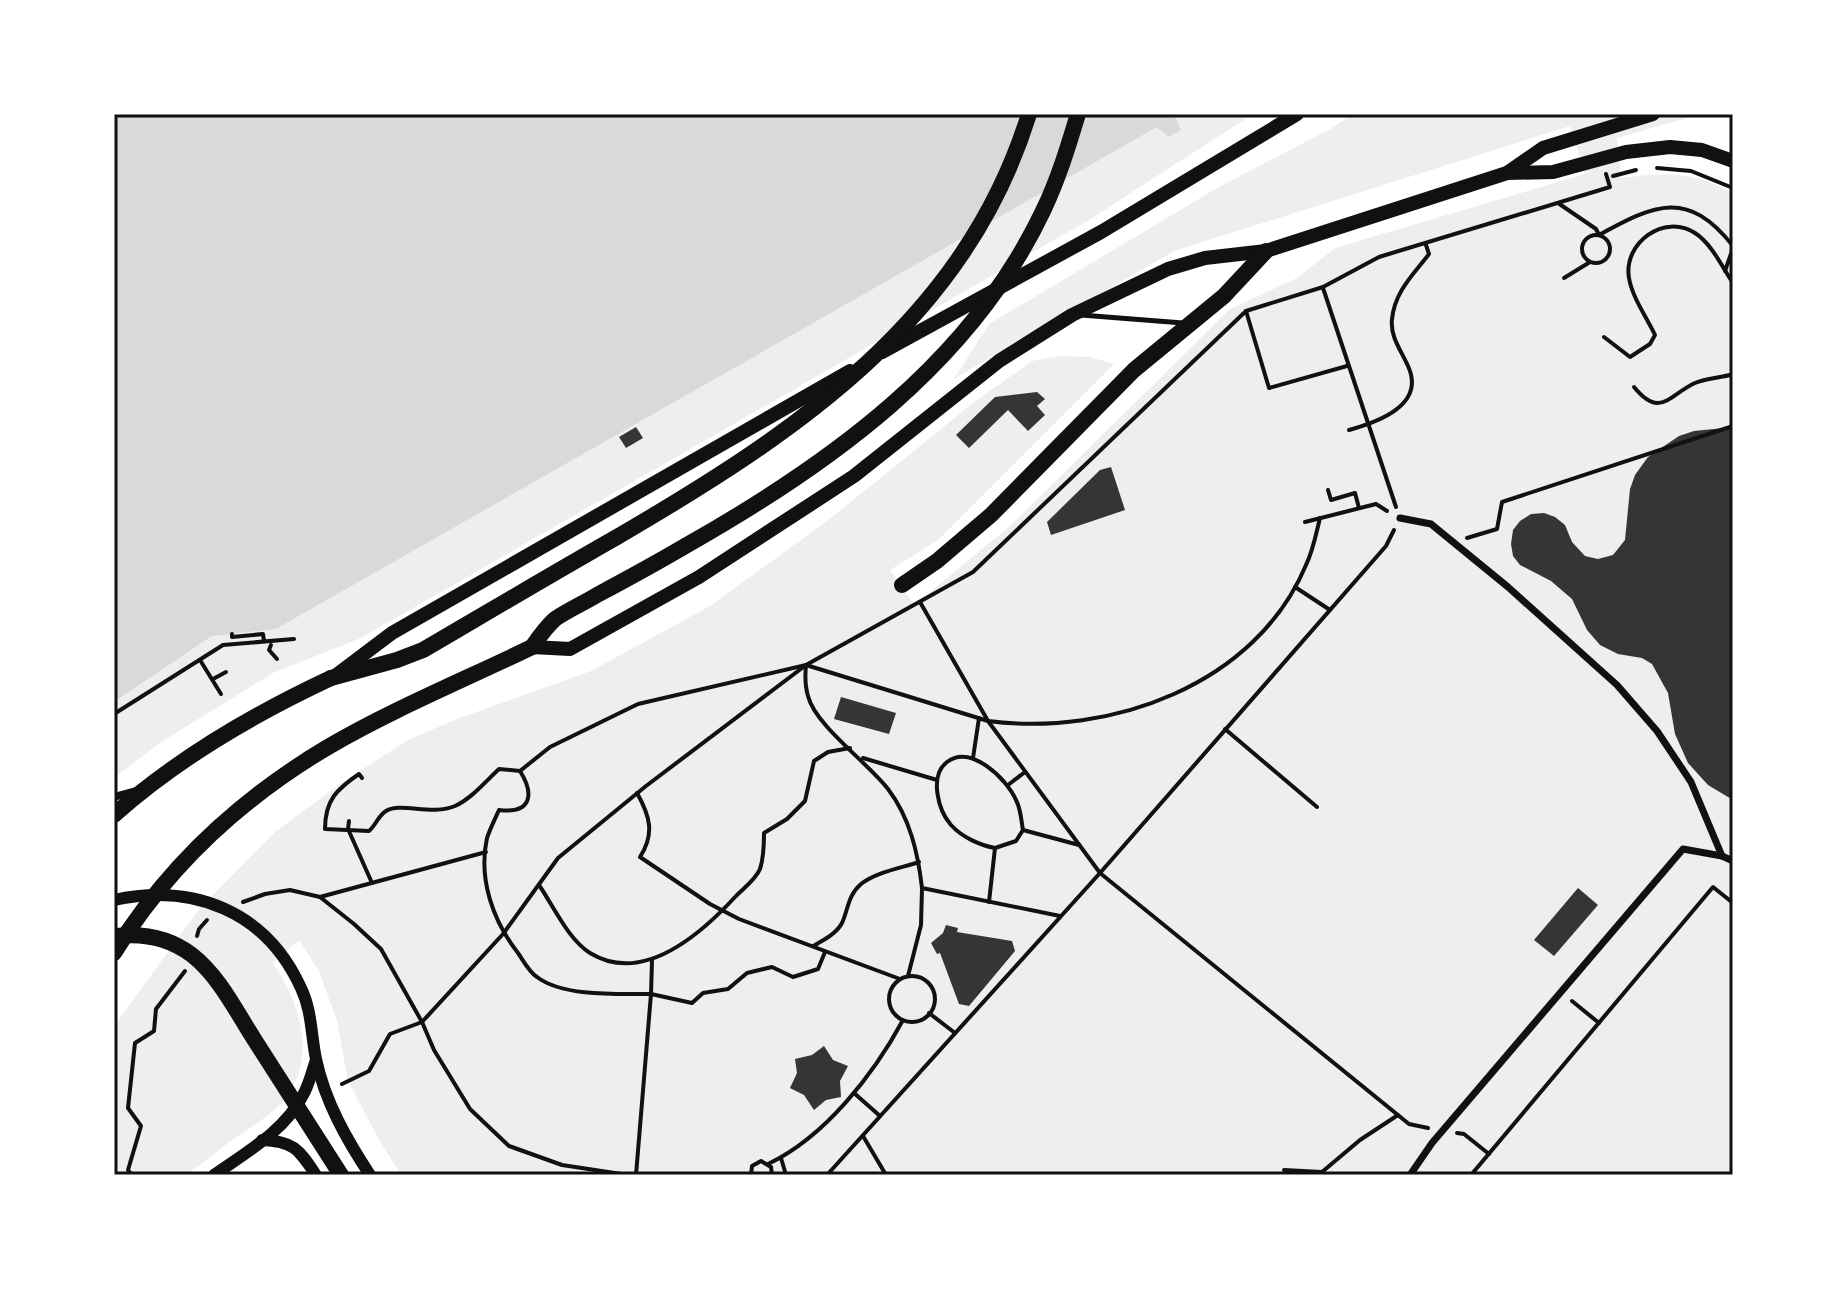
<svg xmlns="http://www.w3.org/2000/svg" width="1847" height="1289" viewBox="0 0 1847 1289" font-family="Montserrat,sans-serif">
  <style>
    .green { fill: #eee }
    .water { fill: #d9d9d9 }
    .building { fill: #353535 }
    .lines { fill: none; stroke-linecap: round; stroke-linejoin: round }
    .path { stroke: #111; stroke-width: 4 }
    .service { stroke: #111; stroke-width: 5 }
    .pedestrian { stroke: #111; stroke-width: 7 }
    .minor { stroke: #111; stroke-width: 8 }
    .secondary { stroke: #111; stroke-width: 12 }
    .primary { stroke: #111; stroke-width: 14 }
    .trunk { stroke: #111; stroke-width: 16 }
    .motorway { stroke: #111; stroke-width: 16 }
    .neatline { fill: none; stroke: #111; stroke-width: 3 }
  </style>
  <rect width="100%" height="100%" fill="#fff"/>
  <!-- green -->
  <g class="green">
    <path d="M1174,114H1253L1089,220L361,638L273,673L158,744L114,778V702L212,636L276,629L1157,126L1169,137L1180,130Z"/>
    <path d="M1353,114H1701L1617,138L1621,178C1664,173 1695,170 1733,194V1175H401L378,1138L348,1081L337,1021L319,971L299,940L273,963C298,1000 317,1052 288,1094C275,1114 251,1127 232,1140C220,1149 194,1172 181,1175C163,1179 134,1175 114,1175V1026L200,908L275,832L337,786L408,740L457,719L591,671L710,606L831,518L973,403L1032,361L1060,356L1090,357L1114,364L938,540L890,570L914,605L1010,526L1230,309L1297,278L1335,248L1585,174L1570,126L1174,251L954,379L989,324L1219,187L1334,127Z"/>
  </g>
  <!-- water -->
  <path class="water" d="M114,114H1174L1181,130L1169,137L1157,127L276,629L212,636L114,702Z"/>
  <!-- building -->
  <g class="building">
    <path d="M1037,392L1045,399L1037,406L1045,415L1028,431L1008,410L969,448L956,435L995,397Z"/>
    <path d="M636,427L643,438L626,448L619,437Z"/>
    <path d="M1733,427V800L1708,785L1688,763L1675,734L1668,693L1652,664L1642,658L1618,654L1600,645L1587,630L1572,599L1551,581L1520,565L1513,556L1511,544L1513,530L1520,521L1531,514L1544,513L1555,517L1565,525L1572,542L1585,556L1598,559L1613,555L1625,540L1630,489L1635,475L1648,457L1679,436L1694,431Z"/>
    <path d="M1111,467L1125,510L1051,535L1047,522L1100,470Z"/>
    <path d="M841,697L896,713L889,734L834,719Z"/>
    <path d="M1578,888L1598,905L1554,956L1534,940Z"/>
    <path d="M946,925L958,928L957,932L1012,941L1015,951L969,1006L959,1004L940,953L937,954L931,943L943,933Z"/>
    <path d="M824,1046L833,1060L848,1066L840,1081L841,1097L826,1100L814,1110L804,1095L790,1088L797,1073L795,1059L812,1055Z"/>
  </g>
  <g class="lines">
    <!-- path -->
    <g class="path">
      <path d="M1657,168L1691,171L1733,188"/>
      <path d="M1613,176L1636,170"/>
      <path d="M1558,203L1596,229L1599,235C1655,204 1688,189 1733,246"/>
      <circle cx="1596" cy="249" r="14"/>
      <path d="M1725,271L1733,248"/>
      <path d="M1564,278L1590,262"/>
      <path d="M1323,288L1396,507"/>
      <path d="M1246,311L1269,388L1347,366"/>
      <path d="M1604,337L1630,357L1650,344L1655,335C1647,318 1632,297 1629,278C1623,243 1664,213 1695,233C1712,244 1722,267 1733,283"/>
      <path d="M1634,387C1660,419 1669,395 1695,383C1707,378 1721,378 1733,374"/>
      <path d="M1349,430C1378,422 1426,405 1408,366C1401,350 1390,337 1392,319C1395,291 1413,275 1429,254L1426,245"/>
      <path d="M1328,490L1331,500L1355,493L1359,508"/>
      <path d="M1305,522L1376,504L1387,511"/>
      <path d="M1467,538L1497,529L1502,502L1733,426"/>
      <path d="M1295,587L1330,610"/>
      <path d="M920,602L988,721C1110,737 1256,685 1306,565C1313,551 1316,534 1320,518"/>
      <path d="M232,634V637L263,634L264,641"/>
      <path d="M271,645L269,650L277,659"/>
      <path d="M200,660L221,694"/>
      <path d="M806,665C805,675 805,686 808,696C815,725 868,763 888,789C910,818 918,853 922,888L1060,916"/>
      <path d="M213,679L226,672"/>
      <path d="M114,714L223,645L294,639"/>
      <path d="M1225,729L1317,807"/>
      <path d="M863,758L937,780"/>
      <path d="M973,758L979,718"/>
      <path d="M362,778L359,774C337,789 325,800 325,829L369,831C376,825 378,816 386,811C401,802 432,816 455,806C471,799 486,781 499,769L520,771"/>
      <path d="M1008,785L1025,772"/>
      <path d="M637,793C650,816 655,834 640,857L710,904L739,919L900,979"/>
      <path d="M349,821L348,829L372,883"/>
      <path d="M1023,830L1079,845"/>
      <path d="M539,885C554,907 568,939 590,953C644,986 702,933 736,896C744,888 756,879 760,869C764,857 764,845 764,833L787,819L805,801L814,761L828,752L850,748"/>
      <path d="M320,897L486,852"/>
      <path d="M243,902L265,894L290,890L320,897L354,924L381,949L422,1022L434,1050L470,1109L509,1146L562,1165L628,1175"/>
      <path d="M989,902L995,848L1016,841L1023,830C1021,820 1021,809 1016,800C1007,779 971,744 947,762C929,776 938,810 951,825C962,837 979,845 995,848"/>
      <path d="M197,936L199,929L207,920"/>
      <path d="M813,946C824,940 836,934 842,923C848,910 848,895 861,884C876,872 901,868 919,862"/>
      <path d="M652,961L651,994L692,1003L703,993L728,989L747,973L772,967L793,977L818,969L825,952"/>
      <path d="M908,976L921,925L922,888"/>
      <circle cx="912" cy="999" r="23"/>
      <path d="M1572,1001L1599,1023"/>
      <path d="M929,1013L955,1033"/>
      <path d="M342,1084L369,1071L390,1034L422,1022L503,934L558,858L646,786L806,665L988,721L1100,873L1386,546L1394,530"/>
      <path d="M854,1093L880,1116"/>
      <path d="M1457,1133L1464,1134L1489,1154"/>
      <path d="M863,1136L886,1175"/>
      <path d="M781,1158L786,1175"/>
      <path d="M768,1164C825,1137 874,1074 903,1020"/>
      <path d="M1284,1170L1322,1172L1360,1140L1398,1115"/>
      <path d="M132,1175L128,1170L141,1126L128,1108L135,1043L154,1031L156,1009L185,971"/>
      <path d="M636,1175L651,994C619,994 563,997 537,977C529,972 523,960 518,953C493,921 478,879 487,838C490,829 495,819 499,810C531,814 535,795 520,771L550,747L638,704L806,665L973,572L1246,311L1323,287L1379,257L1610,187L1606,174"/>
      <path d="M751,1175L752,1166L761,1161L771,1167L772,1175"/>
      <path d="M827,1175L1100,873L1409,1124L1428,1128"/>
      <path d="M1471,1175L1713,887L1733,903"/>
    </g>
    <!-- service -->
    <path class="service" d="M1081,315L1183,323"/>
    <!-- pedestrian -->
    <g class="pedestrian">
      <path d="M1400,518L1431,524L1508,587L1617,685L1657,731L1691,782L1722,856"/>
      <path d="M1410,1175L1432,1143L1683,849L1722,856L1733,861"/>
    </g>
    <!-- minor -->
    <path class="minor" d="M114,797L136,791"/>
    <!-- secondary -->
    <g class="secondary">
      <path d="M114,900C194,883 266,911 301,988C312,1011 311,1035 316,1059C325,1102 347,1140 370,1175"/>
      <path d="M262,1140C294,1141 299,1150 316,1175"/>
      <path d="M214,1175C245,1153 285,1131 303,1095C309,1085 312,1071 316,1060"/>
    </g>
    <!-- primary -->
    <g class="primary">
      <path d="M1507,173L1543,148L1653,114"/>
      <path d="M882,352L1101,232L1297,114"/>
      <path d="M532,647L570,649L699,577L854,476L999,361L1072,315L1168,269L1205,258L1266,251L1507,173L1553,172L1626,152L1670,147L1702,150L1733,161"/>
      <path d="M335,676L392,633L850,371"/>
    </g>
    <!-- trunk -->
    <g class="trunk">
      <path d="M902,585L937,561L991,515L1134,370L1224,296L1266,251"/>
      <path d="M114,815C178,758 254,714 331,678"/>
      <path d="M116,936C144,933 170,938 192,955C219,976 236,1011 254,1039C283,1085 312,1130 341,1175"/>
      <path d="M114,953C167,867 242,798 328,747C391,710 466,679 532,647"/>
    </g>
    <!-- motorway -->
    <g class="motorway">
      <path d="M532,647C539,637 546,627 555,619C568,610 584,603 597,595C627,579 658,562 687,545C830,464 971,363 1043,211C1058,180 1068,147 1078,114"/>
      <path d="M331,678L397,660L423,650C488,612 552,574 617,537C795,433 965,321 1029,114"/>
    </g>
  </g>
  <!-- border -->
  <rect width="1847" height="1289" fill="none" stroke="#ffffff" stroke-width="232"/>
  <rect x="116" y="116" width="1615" height="1057" class="neatline"/>
</svg>
